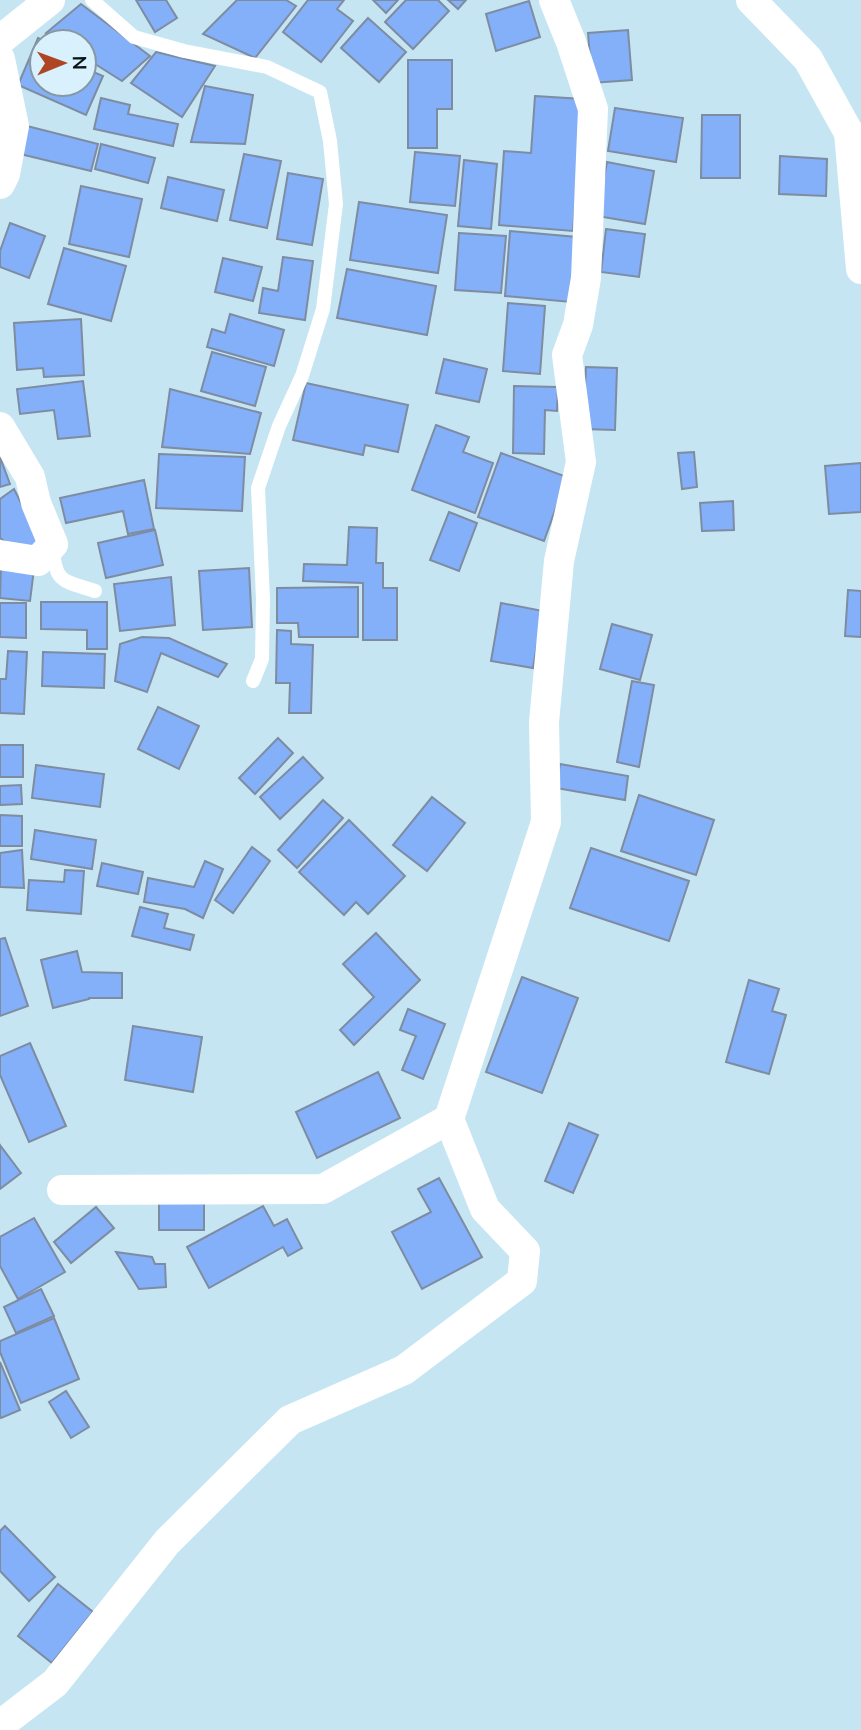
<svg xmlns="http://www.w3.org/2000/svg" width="861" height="1730" viewBox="0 0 861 1730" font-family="Mulish,sans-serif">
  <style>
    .building { fill: #84aff9; stroke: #7e8ca2; stroke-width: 2 }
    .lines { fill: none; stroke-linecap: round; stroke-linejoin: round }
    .service { stroke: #fff; stroke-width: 14 }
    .minor { stroke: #fff; stroke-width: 30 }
  </style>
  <rect width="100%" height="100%" fill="#c6e5f3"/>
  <!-- building -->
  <g class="building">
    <path d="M136,0H166L177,18L155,32Z"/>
    <path d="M237,0H286L296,6L255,58L203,34Z"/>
    <path d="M308,0H344L337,9L353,21L321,62L283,32Z"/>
    <path d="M373,0H398L386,13Z"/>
    <path d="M406,0H438L449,11L413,49L385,22Z"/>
    <path d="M448,0H466L458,9Z"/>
    <path d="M529,1L540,37L496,51L486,14Z"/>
    <path d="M81,4L150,56L122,81L84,57V42H61L46,33Z"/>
    <path d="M368,18L406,52L379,82L341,48Z"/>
    <path d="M628,30L632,80L592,83L588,33Z"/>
    <path d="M38,38L47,42H42V84H60L73,90L76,84H84V68L103,76L86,115L18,85Z"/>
    <path d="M156,52L215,66L182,117L131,83Z"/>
    <path d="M408,60H452V109H437V148H408Z"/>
    <path d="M205,86L253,95L245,144L191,142Z"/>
    <path d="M535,96L583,99L573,231L499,225L504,151L531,153Z"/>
    <path d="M101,98L130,105L128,114L178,124L173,146L94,129Z"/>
    <path d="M615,108L683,118L676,162L608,151Z"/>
    <path d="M702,115H740V178H701Z"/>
    <path d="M27,126L98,144L91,171L20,154Z"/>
    <path d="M101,144L155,158L148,183L95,169Z"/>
    <path d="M415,152L460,156L455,206L410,202Z"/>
    <path d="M244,154L281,161L267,228L230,220Z"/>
    <path d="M780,156L827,159L826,196L779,194Z"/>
    <path d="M464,160L497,164L491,229L458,226Z"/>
    <path d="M607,162L654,171L645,224L597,216Z"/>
    <path d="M288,173L323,179L312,245L277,239Z"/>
    <path d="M168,177L224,190L217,221L161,208Z"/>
    <path d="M81,186L142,199L129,257L69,244Z"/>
    <path d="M359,202L447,215L438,273L350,260Z"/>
    <path d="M10,223L45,236L29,278L0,267V251Z"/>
    <path d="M606,229L645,234L639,277L601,272Z"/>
    <path d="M510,231L577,237L571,302L505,296Z"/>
    <path d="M459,233L506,236L501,293L455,290Z"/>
    <path d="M64,248L126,266L111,321L48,304Z"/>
    <path d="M283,257L313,261L305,320L259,313L263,288L278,291Z"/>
    <path d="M223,258L262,267L253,301L215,292Z"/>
    <path d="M347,269L436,286L427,335L337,318Z"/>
    <path d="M508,303L545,306L540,374L503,371Z"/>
    <path d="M230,314L284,330L274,366L207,347L212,329L225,333Z"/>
    <path d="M81,319L84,375L44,377L43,368L17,370L14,323Z"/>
    <path d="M212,352L266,367L255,406L201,391Z"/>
    <path d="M444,359L487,369L479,402L436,393Z"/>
    <path d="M586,367L617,368L615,430L583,429Z"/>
    <path d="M83,381L90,436L58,439L54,410L20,414L17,389Z"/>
    <path d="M306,383L408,405L398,452L365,445L363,455L293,440Z"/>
    <path d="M514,386L558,387L557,411L545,410L544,454L513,453Z"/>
    <path d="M170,389L261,413L250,454L162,447Z"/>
    <path d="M436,425L469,437L463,452L493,463L475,513L412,490Z"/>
    <path d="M694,452L697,487L682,489L678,453Z"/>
    <path d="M501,453L567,477L544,541L478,517Z"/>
    <path d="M159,454L245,457L242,511L156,508Z"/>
    <path d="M0,457L10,484L0,487Z"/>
    <path d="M861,463V512L829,514L825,466Z"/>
    <path d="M144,480L154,529L128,534L123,511L66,523L60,498Z"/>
    <path d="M14,489L41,543L21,553L0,538V499Z"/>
    <path d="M733,501L734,530L702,531L700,503Z"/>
    <path d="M449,512L477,523L459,571L430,560Z"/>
    <path d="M349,527L377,528L376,563H383V588H397V640H363V583L303,581L304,564L347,565Z"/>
    <path d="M155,530L163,565L106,578L98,543Z"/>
    <path d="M1,565L34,569L30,601L0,598Z"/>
    <path d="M249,568L252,627L203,630L199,571Z"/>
    <path d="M171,577L175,625L120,631L114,584Z"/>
    <path d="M358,587V637H299L298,623H277V588Z"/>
    <path d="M848,590L861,591V637L845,636Z"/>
    <path d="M41,602H107V649H87V630L41,629Z"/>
    <path d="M0,603H26V638L0,637Z"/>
    <path d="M501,603L543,611L533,668L491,661Z"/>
    <path d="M612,624L652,635L640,680L600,669Z"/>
    <path d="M277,630L291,631V644L313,645L311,713H289L290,683H276Z"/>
    <path d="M142,637L169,638L227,664L218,677L161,653L147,692L115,681L120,644Z"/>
    <path d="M8,651L27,652L24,714L0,713V679H6Z"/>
    <path d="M43,652L105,654L104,688L42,686Z"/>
    <path d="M632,681L654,685L639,767L617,762Z"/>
    <path d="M158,707L199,726L179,769L138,749Z"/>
    <path d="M278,738L293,753L255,794L239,778Z"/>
    <rect x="0" y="745" width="23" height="32"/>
    <path d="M303,757L323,778L280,819L260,797Z"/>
    <path d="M560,764L628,776L625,800L556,788Z"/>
    <path d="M36,765L104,774L100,807L32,798Z"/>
    <path d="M21,785L22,804L0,805V786Z"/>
    <path d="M639,795L714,820L696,875L621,851Z"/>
    <path d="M432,797L465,823L427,871L393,845Z"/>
    <path d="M323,800L343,818L297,868L278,850Z"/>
    <path d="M0,815L22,816V846H0Z"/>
    <path d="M349,820L405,876L368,914L356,902L344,915L299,872Z"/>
    <path d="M35,830L96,840L92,869L31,859Z"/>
    <path d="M252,847L270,861L233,913L215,900Z"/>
    <path d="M591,848L689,881L669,941L570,908Z"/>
    <path d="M22,850L24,888L0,887V853Z"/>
    <path d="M205,861L223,869L203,918L185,909L144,902L148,878L194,887Z"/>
    <path d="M102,863L143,872L138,894L97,886Z"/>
    <path d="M65,870L84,871L81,914L27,910L29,880L64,882Z"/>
    <path d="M140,907L168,914L164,928L194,935L190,950L132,936Z"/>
    <path d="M376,933L420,980L354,1045L340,1030L374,997L343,964Z"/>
    <path d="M5,938L28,1006L0,1016V939Z"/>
    <path d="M77,951L82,972L122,973V998H89V999L53,1008L41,960Z"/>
    <path d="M522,977L578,998L542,1093L486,1072Z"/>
    <path d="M749,980L779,989L772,1011L786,1015L769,1074L726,1062Z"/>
    <path d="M408,1009L445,1024L423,1079L402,1070L416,1036L400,1030Z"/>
    <path d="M133,1026L202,1037L193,1092L125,1080Z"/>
    <path d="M30,1043L66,1126L29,1142L0,1075V1056Z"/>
    <path d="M378,1072L400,1118L317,1158L296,1112Z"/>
    <path d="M569,1123L598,1135L573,1193L545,1181Z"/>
    <path d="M0,1145L21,1173L0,1189Z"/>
    <path d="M439,1178L482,1257L422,1289L392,1232L431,1212L418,1189Z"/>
    <rect x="159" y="1202" width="45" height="28"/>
    <path d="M263,1206L274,1226L287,1219L302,1248L288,1256L283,1247L209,1288L187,1247Z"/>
    <path d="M96,1207L114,1228L71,1263L54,1242Z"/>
    <path d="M34,1218L65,1272L18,1299L0,1266V1237Z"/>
    <path d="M116,1252L152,1257L155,1264H165L166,1287L139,1289Z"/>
    <path d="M41,1289L54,1316L16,1333L4,1307Z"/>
    <path d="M54,1318L79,1379L21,1403L0,1352V1341Z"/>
    <path d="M0,1362L20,1410L1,1418L0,1416Z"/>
    <path d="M66,1391L89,1427L71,1438L49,1402Z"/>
    <path d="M5,1526L55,1577L29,1601L0,1571V1531Z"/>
    <path d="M58,1584L93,1612L52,1663L18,1636Z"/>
  </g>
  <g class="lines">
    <!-- service -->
    <g class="service">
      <path d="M92,0L134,37L184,51L267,67L320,92L330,141L336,204L323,309L302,376L279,426L258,488L263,599L262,659L253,681"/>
      <path d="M53,549C55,584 65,581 95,591"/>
    </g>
    <!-- minor -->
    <g class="minor">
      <path d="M751,0L808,59L849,133L861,269"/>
      <path d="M0,40L50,0"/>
      <path d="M0,59L14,126L5,174L0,184"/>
      <path d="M0,427L30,477L36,503L53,544L38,561L0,555"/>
      <path d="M62,1190L323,1189L449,1119"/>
      <path d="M0,1725L55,1683L167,1542L290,1420L404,1370L522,1281L525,1251L485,1209L449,1119L546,822L544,722L559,561L581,462L567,355L578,325L586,278L593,109L571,42L554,0"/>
    </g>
  </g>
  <!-- north arrow -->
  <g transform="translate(63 63) rotate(89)"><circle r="33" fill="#d8f1fd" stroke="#8699a2" stroke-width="2"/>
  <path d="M0-5L12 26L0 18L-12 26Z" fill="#ae4624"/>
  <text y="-10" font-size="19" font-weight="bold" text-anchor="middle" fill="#0a151a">N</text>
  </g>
</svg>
